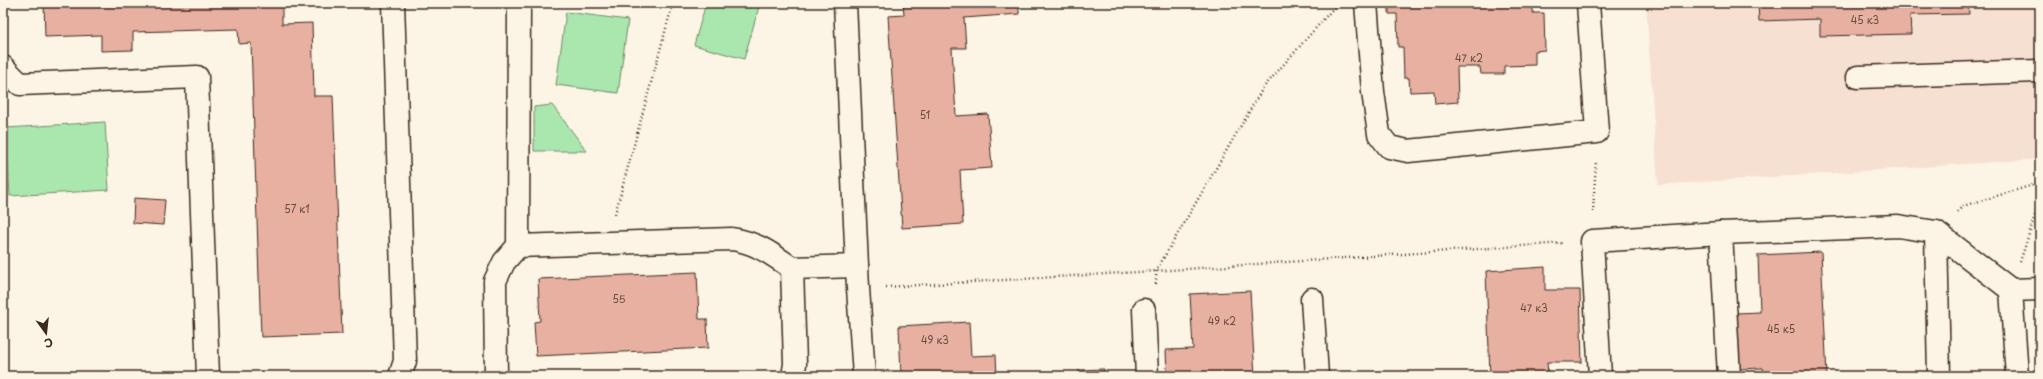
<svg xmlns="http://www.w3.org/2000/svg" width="2043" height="379" viewBox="0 0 2043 379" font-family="'Playpen Sans',sans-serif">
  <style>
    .built { fill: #f6e0d1 }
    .green { fill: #aae7ae; stroke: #728866 }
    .building { fill: #e8b0a1; stroke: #3b2a1e }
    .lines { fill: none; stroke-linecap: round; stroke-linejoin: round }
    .minor-casing { stroke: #3b2a1e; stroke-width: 25 }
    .path { stroke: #3b2a1e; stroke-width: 2.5; stroke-dasharray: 1 3; stroke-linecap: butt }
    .minor { stroke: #fcf5e5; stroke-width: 22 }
    .labels { text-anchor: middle; stroke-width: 3; stroke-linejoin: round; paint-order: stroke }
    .number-label { font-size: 10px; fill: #664c3f }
  </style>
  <rect width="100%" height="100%" fill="#fcf5e5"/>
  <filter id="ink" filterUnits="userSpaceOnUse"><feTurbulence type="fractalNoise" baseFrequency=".025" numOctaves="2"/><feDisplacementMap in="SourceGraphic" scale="8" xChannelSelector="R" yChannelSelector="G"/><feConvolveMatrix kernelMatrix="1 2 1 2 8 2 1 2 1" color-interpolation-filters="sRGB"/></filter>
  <g filter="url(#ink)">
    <!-- built -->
    <path class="built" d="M1646,3H2036L2040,71V159L1658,185Z"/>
    <!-- green -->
    <g class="green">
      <path d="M706,3H760L744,59L694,45Z"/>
      <path d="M566,12L628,20L618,93L556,85Z"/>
      <path d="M552,105L587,151H534V107Z"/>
      <path d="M105,122L109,190L10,196L6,128Z"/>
    </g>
    <!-- building -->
    <g class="building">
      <path d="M44,3H282V24L312,23L314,96H333L342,334L261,337L251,43L239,44L238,29L133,32V50L101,51V35L45,37Z"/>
      <path d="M903,3H1019V14L964,18L966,48H952L956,116L988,114L992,168L960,170L963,224L902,228L888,16L904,15Z"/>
      <path d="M1389,3H1533V13H1544L1545,50L1535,51V65L1504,66V74H1481L1480,67H1457L1458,102L1435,104L1434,91L1410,92L1409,78H1404L1403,47H1398L1397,14H1389Z"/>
      <path d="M1758,3H1968L1969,14L1910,15L1911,34L1820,36V19L1759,21Z"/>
      <path d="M134,198L165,200L163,225L133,223Z"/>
      <path d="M1821,252L1827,376H1764L1763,368L1739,369L1736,313L1760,312L1758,255Z"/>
      <path d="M1545,267V290H1580L1582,362H1547L1548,376H1490L1486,271Z"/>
      <path d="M697,272L699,319H707L708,348L536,356L534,322L540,321L538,279Z"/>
      <path d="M1250,291L1255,376H1167L1166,350L1193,349L1190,294Z"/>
      <path d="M969,322L971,356L996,355L997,376H901L899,326Z"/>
      <path d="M1104,369V376H1079V370Z"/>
    </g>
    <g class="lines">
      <defs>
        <g id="minor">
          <path d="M393,3L405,361L400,376"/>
          <path d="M845,3L858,288L864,376"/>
          <path d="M1366,3L1373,92L1379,134L1389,147L1408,151L1597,132L1588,3"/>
          <path d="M3,67L20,84L197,77L208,376"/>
          <path d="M1858,77L2040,71"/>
          <path d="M1936,232L1939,376"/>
          <path d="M518,246L732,239C758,243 771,254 792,268"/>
          <path d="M2011,290L2017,376"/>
          <path d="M1312,299L1317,376"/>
          <path d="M1144,310L1147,376"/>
          <path d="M496,376L495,281L504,262L518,246L519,3"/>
          <path d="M793,376L795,364L792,268L857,266"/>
          <path d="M1600,376L1592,241L1721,233"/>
          <path d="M1729,376L1721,233L1898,226L1936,232L2011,290L2040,289"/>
        </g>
      </defs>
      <!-- minor casing -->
      <use href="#minor" class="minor-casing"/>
      <!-- path -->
      <g class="path">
        <path d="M1593,212L1596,161"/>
        <path d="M1957,212L1963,206L2040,183"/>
        <path d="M615,214L673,3"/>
        <path d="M2020,262L2040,200"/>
        <path d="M1156,284V271L1263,88L1337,4"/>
        <path d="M886,287L1156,271L1564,243"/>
      </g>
      <!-- minor -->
      <use href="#minor" class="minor"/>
    </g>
  </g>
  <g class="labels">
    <!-- number labels -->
    <g class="number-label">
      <text x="1865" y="24">45 к3</text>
      <text x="1469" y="62">47 к2</text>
      <text x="925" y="119">51</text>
      <text x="297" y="213">57 к1</text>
      <text x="619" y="303">55</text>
      <text x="1534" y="312">47 к3</text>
      <text x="1222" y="325">49 к2</text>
      <text x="1781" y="333">45 к5</text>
      <text x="935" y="344">49 к3</text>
    </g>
  </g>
  <!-- margin -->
  <rect width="2043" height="379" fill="none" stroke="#fcf5e5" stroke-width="16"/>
  <rect x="8" y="8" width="2027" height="363" fill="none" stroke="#3b2a1e" stroke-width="1.5" filter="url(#ink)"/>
  <!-- north arrow -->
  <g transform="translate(46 333) rotate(165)" stroke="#fcf5e5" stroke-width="3" paint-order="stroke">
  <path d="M0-3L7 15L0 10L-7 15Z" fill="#3b2a1e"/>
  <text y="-6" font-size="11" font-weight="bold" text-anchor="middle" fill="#3b2a1e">С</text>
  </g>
</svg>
